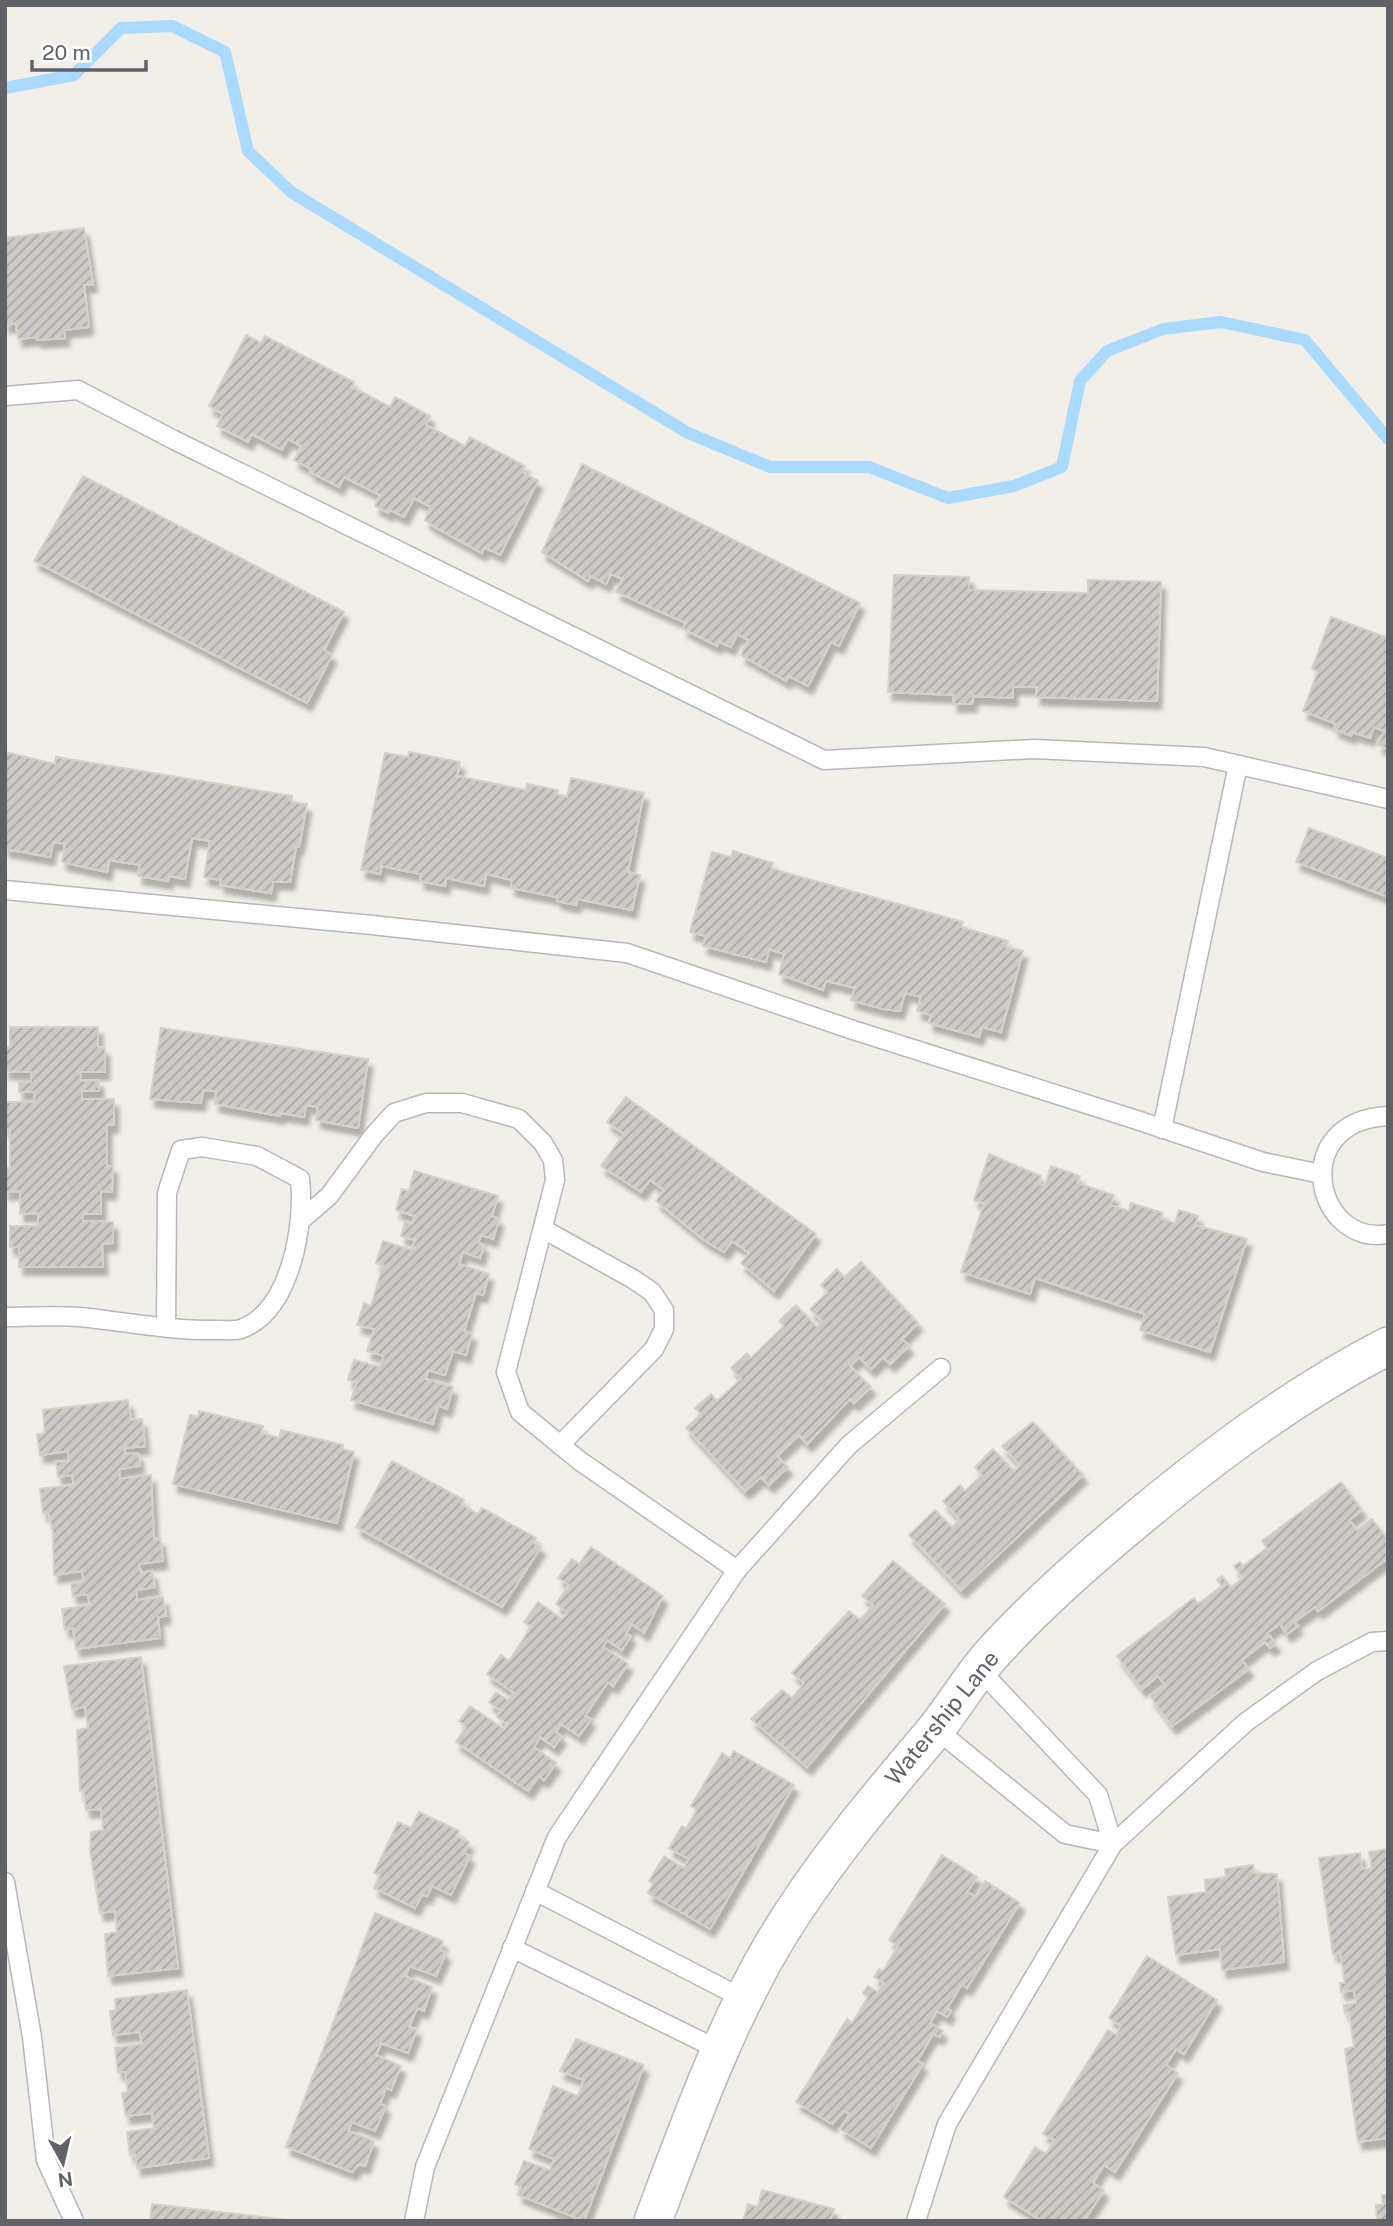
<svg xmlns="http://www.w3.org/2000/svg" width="1393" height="2226" viewBox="0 0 1393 2226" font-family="'Public Sans',sans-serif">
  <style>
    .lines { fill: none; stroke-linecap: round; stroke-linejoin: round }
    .stream { stroke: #aadaff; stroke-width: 12 }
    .building { fill: url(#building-hatch); stroke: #d6d1c6; stroke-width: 2; filter: url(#shadow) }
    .service-casing { stroke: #b5b8bc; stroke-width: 21 }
    .minor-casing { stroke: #b5b8bc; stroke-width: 40 }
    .service { stroke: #fff; stroke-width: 18 }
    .minor { stroke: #fff; stroke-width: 37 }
    .labels { text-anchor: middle; stroke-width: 7; stroke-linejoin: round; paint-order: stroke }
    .street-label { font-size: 23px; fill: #5f6368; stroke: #fff }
  </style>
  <defs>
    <pattern id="building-hatch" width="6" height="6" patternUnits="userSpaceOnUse" patternTransform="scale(1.75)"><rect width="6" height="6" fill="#cccac5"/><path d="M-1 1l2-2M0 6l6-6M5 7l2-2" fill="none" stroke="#a9a8a4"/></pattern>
    <filter id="shadow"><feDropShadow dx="4.5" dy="8" stdDeviation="2" flood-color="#0004"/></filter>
  </defs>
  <rect width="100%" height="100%" fill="#f1efe8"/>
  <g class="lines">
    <!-- stream -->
    <path class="stream" d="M5,88L74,75L121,28L172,26L225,52L248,151L291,192L688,433L770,467H869L948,498L1014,486L1062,467L1080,381L1107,351L1163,329L1221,322L1305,340L1388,439"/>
  </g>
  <!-- building -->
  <g class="building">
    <path d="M84,228L93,284L84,285L89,327L64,330L65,338L37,340V337L18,339L16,323L5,325V238Z"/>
    <path d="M246,335L261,343L265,336L354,382L352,387L390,407L395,397L430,416L426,425L465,446L470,437L525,466L522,472L538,481L500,555L484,547L482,553L436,528L425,520L431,507L414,498L404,517L390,510L388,513L375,506L380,495L344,477L339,487L310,472L311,469L294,460L301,446L288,439L282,450L252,434L248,442L217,426L223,414L209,406Z"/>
    <path d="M582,464L860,603L839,646L831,642L808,686L789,676L786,681L741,655L748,640L737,634L731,647L719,642L717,646L683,629L686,623L616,592L623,579L611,574L606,584L590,576L588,581L542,552Z"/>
    <path d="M83,476L344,612L324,650L332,655L307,703L34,561Z"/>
    <path d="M894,575L969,577V590L1088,593V580L1161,582L1157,701L1036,697L1037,687H1013V698L973,696L972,704H953L954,695L888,692Z"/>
    <path d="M1331,617L1388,638V749L1378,745L1384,731L1374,727L1370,738L1352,732L1351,736L1334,729L1336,724L1303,711L1318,671L1312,669Z"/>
    <path d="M5,752L55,764L56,757L292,796L291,802L307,804L299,847H296L290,882H273L271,893L220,885L221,880L204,877L210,841L192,838L185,879L169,876L168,881L138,876L140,865L109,860L107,872L62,862L65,844L53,842L50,857L5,849Z"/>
    <path d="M409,752L460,762L457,776L526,790L527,784L558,790L557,794L567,797L571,778L644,793L628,872L640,875L632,910L577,899L576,905L557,901V897L511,888L512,880L486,874L484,886L446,878L445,886L420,881L421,874L381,866L380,874L361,870L385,753L408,757Z"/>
    <path d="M1309,828L1388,858V897L1296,862Z"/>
    <path d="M733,851L773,863L771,868L783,872L963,922L961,927L1008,941L1006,947L1023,951L1001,1032L982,1027L979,1037L929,1023L931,1015L917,1011L921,997L905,993L900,1011L883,1009L851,1000L855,988L826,981L823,990L779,974L784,954L769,949L766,962L703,946L706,936L690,932L712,852L731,857Z"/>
    <path d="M10,1027H98V1047L105,1048V1072H80L81,1081L99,1080V1091H82V1099H114V1125H107V1166H113L112,1192L101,1191V1214H83V1221L113,1222V1243L102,1244L103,1267H19V1247H10V1226H38V1213L20,1214V1191L5,1192V1168H10V1129H5V1102H34L35,1092H19V1082H31V1072L5,1071V1047H10Z"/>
    <path d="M161,1028L368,1059L358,1128L316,1120L318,1107L306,1105L304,1117L280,1113V1116L215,1104L216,1091L203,1090L201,1103L150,1099Z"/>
    <path d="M626,1097L816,1234L774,1291L741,1263L749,1253L732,1241L724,1252L705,1241L656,1201L664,1190L650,1180L641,1192L601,1166L624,1134L607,1122Z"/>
    <path d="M989,1154L1041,1176L1038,1184L1045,1186L1051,1166L1080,1176L1077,1183L1114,1195L1110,1205L1129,1211L1131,1203L1163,1213L1161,1219L1175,1223L1179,1210L1198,1216L1195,1225L1247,1239L1210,1352L1140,1330L1145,1314L1035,1278L1030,1294L961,1272L984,1203L974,1200Z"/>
    <path d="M414,1171L498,1196L492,1216L499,1219L493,1239L481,1235L478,1243L484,1245L480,1258L463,1252L459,1264L489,1274L483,1295L476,1293L464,1331L472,1334L466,1355L453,1351L445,1375L428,1370L426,1379L453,1387L447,1409L438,1405L433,1424L351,1400L357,1382L348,1380L354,1360L380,1367L384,1356L367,1351L374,1329L357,1325L364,1303L371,1306L383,1265L376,1263L383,1241L412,1250L415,1240L401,1236L405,1222L412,1224L415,1216L396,1210L402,1189L409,1191Z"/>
    <path d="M861,1262L918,1323L902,1339L909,1346L890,1364L883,1357L871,1369L859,1357L850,1366L871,1387L854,1403L850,1399L807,1444L799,1435L777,1456L788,1467L769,1485L761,1477L745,1491L686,1428L701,1414L695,1408L711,1394L717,1401L741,1379L731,1368L747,1353L751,1358L784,1326L779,1321L796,1305L817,1327L822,1321L810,1309L828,1292L821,1285L837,1269L844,1277Z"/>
    <path d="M128,1400L131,1420L142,1419L145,1446L124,1448L125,1454L138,1453L140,1466L119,1469L120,1479L151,1475L154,1539L160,1538L163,1561L139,1564L141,1573L152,1571L155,1587L137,1590V1600L163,1597L166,1616L158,1617L160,1638L76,1649L73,1628L65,1630L62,1609L90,1605L88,1594L73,1596L71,1584L84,1582L82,1571L54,1575L53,1532L48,1512L43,1513L40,1489L74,1485L72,1475L58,1477L56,1462L69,1461L68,1451L40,1455L37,1434L45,1433L43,1410Z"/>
    <path d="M199,1411L263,1426L261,1433L279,1438L281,1430L343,1445L342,1449L354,1452L337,1523L173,1484L190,1415L198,1417Z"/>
    <path d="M1033,1422L1083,1475L961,1590L909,1535L935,1510L952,1527L960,1520L943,1501L960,1485L965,1491L982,1475L975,1467L993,1449L1014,1471L1020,1465L1002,1446Z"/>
    <path d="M392,1461L464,1500L461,1504L478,1514L482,1508L536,1538L534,1543L541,1547L502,1607L356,1527Z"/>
    <path d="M1341,1482L1362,1510L1349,1520L1357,1530L1372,1519L1388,1540V1558L1318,1611L1315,1607L1294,1622L1298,1626L1287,1634L1280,1624L1267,1633L1276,1644L1270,1648L1265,1642L1242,1660L1249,1669L1172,1726L1150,1696L1165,1685L1158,1676L1142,1689L1117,1656L1194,1598L1198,1604L1222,1586L1217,1580L1222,1576L1231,1587L1243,1578L1234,1566L1240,1562L1243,1566L1267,1548L1262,1541Z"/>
    <path d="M591,1547L663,1596L644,1633L632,1624L626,1633L631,1636L622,1650L607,1640L603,1647L628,1664L613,1686L608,1682L585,1716L591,1719L579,1736L561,1724L556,1732L562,1736L554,1747L540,1737L534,1747L556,1763L544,1780L539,1776L528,1791L456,1742L466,1727L459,1721L470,1706L504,1729L507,1724L497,1717L501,1711L489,1702L496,1692L508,1700L514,1693L487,1674L501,1655L509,1661L531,1627L524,1622L538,1602L562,1619L567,1612L556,1604L569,1585L558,1578L572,1559L579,1564Z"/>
    <path d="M893,1561L945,1604L807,1767L751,1719L782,1690L792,1698L804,1683L792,1673L849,1611L860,1620L873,1605L862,1596Z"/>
    <path d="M141,1657L178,1968L108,1976L105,1934L117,1932L115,1911L100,1913L90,1850L91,1832L103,1830L101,1809L86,1810L84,1790L80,1791L77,1730L88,1728L85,1707L72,1709L64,1666Z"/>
    <path d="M734,1751L794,1785L710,1929L648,1893L653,1884L649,1881L664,1856L684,1868L689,1859L669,1848L682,1826L686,1829L697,1810L691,1806L722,1753L730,1758Z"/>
    <path d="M419,1812L459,1831L456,1836L469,1842L464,1853L470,1856L451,1895L432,1886L427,1896L422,1895L415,1908L374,1888L380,1875L374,1873L398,1822L411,1828Z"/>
    <path d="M1388,1849V2138L1358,2142L1345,2049L1354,2047L1349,2012L1345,2013L1344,2005L1356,2003L1354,1990L1341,1992L1340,1983H1345L1340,1953L1333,1954L1319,1858L1360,1853L1362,1869L1372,1868L1369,1852Z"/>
    <path d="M942,1855L977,1877L967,1892L976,1897L985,1881L1020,1903L967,1988L962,1984L947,2008L951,2011L947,2017L937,2011L930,2023L943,2031L939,2037L933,2034L917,2061L923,2064L871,2148L840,2129L850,2114L844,2111L832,2124L796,2102L847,2019L852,2023L868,1997L863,1993L868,1986L878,1992L884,1983L874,1977L879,1969L883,1971L898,1946L889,1940Z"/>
    <path d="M1253,1865L1254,1873L1277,1874L1284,1962L1222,1970L1220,1949L1176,1955L1168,1897L1206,1892L1205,1880L1226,1877L1225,1869Z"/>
    <path d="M375,1913L443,1941L440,1950L446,1953L436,1976L410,1966L405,1976L432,1987L424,2011L417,2008L409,2027L417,2029L408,2053L381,2043L376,2055L401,2066L391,2090L386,2088L380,2104L386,2106L375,2131L352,2122L348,2131L374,2141L365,2166L359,2164L352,2172L286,2147Z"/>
    <path d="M1147,1956L1217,2000L1184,2054L1176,2049L1166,2065L1178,2073L1115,2172L1104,2165L1093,2183L1104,2190L1084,2221H1042L1004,2197L1035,2147L1046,2154L1054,2140L1043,2134L1108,2030L1116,2035L1121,2026L1109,2018Z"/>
    <path d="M187,1990L209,2158L137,2168L135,2154L130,2155L127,2132L154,2128L152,2113L126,2116L122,2093L128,2092L125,2072H118L115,2048L142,2044L140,2032L113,2035L110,2011L116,2010L115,1999Z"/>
    <path d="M576,2039L644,2065L584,2221L518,2195L521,2187L515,2184L524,2161L550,2170L554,2159L529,2149L553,2086L578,2096L584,2080L560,2071Z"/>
    <path d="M762,2190L834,2209L830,2221H743L748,2204L758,2207Z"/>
    <path d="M1382,2195H1388V2221H1377L1376,2205H1383Z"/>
    <path d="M152,2204L297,2221H150Z"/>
  </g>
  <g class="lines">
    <defs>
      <g id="service">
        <path d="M5,396L78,390L174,440L824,760L1034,749L1204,757L1388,799"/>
        <path d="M5,890L372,925L627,953L853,1030L1140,1121L1263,1162L1322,1174"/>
        <path d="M1388,1116C1287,1121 1315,1247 1388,1234"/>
        <path d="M1162,1129L1238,765"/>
        <path d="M300,1221L329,1196L374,1135L394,1113L426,1103H462L519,1119L543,1143L553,1160L555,1180L506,1372L520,1412L580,1461L737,1570"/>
        <path d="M543,1229L633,1279L652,1292L664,1310V1329L654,1349L560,1445"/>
        <path d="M5,1317C30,1317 56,1315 80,1317C127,1322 173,1331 219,1330C226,1330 235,1331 241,1329C291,1311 305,1224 300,1179L257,1156L202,1147L181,1150L167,1193L166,1327"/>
        <path d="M936,1729L1065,1834L1113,1844L1098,1795L979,1669"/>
        <path d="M5,1882L32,2037L46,2160L74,2221"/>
        <path d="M535,1891L744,1999"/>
        <path d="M512,1948L721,2051"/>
        <path d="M414,2221L425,2167L557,1837L737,1570L849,1445L941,1368"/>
        <path d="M916,2221L947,2124L1113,1844L1246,1722L1317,1671L1372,1642L1388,1641"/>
      </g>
      <path id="minor" d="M653,2221C688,2128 722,2032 772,1946C817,1870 874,1802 931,1735C952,1710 969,1680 991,1655C1035,1606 1086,1561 1137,1519C1215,1454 1297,1393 1388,1346"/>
    </defs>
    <!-- service casing -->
    <use href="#service" class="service-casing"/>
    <!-- minor casing -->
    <use href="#minor" class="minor-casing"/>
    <!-- service -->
    <use href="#service" class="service"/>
    <!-- minor -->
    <use href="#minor" class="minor"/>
  </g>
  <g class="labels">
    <!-- street labels -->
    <g class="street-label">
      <text transform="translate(942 1718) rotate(-51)" y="8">Watership Lane</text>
    </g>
  </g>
  <!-- border -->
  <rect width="1393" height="2226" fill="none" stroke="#5f6368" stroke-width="14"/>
  <!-- north arrow -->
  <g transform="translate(63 2163) rotate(172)" stroke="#ffffff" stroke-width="5" paint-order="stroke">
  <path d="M0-5L12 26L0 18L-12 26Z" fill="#5f6368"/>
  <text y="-10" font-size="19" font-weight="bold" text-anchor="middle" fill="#5f6368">N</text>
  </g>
  <!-- scale -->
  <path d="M32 60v10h114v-10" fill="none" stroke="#5f6368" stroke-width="3.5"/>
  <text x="42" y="60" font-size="21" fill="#5f6368" stroke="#ffffff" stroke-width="5" paint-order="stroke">20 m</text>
</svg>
